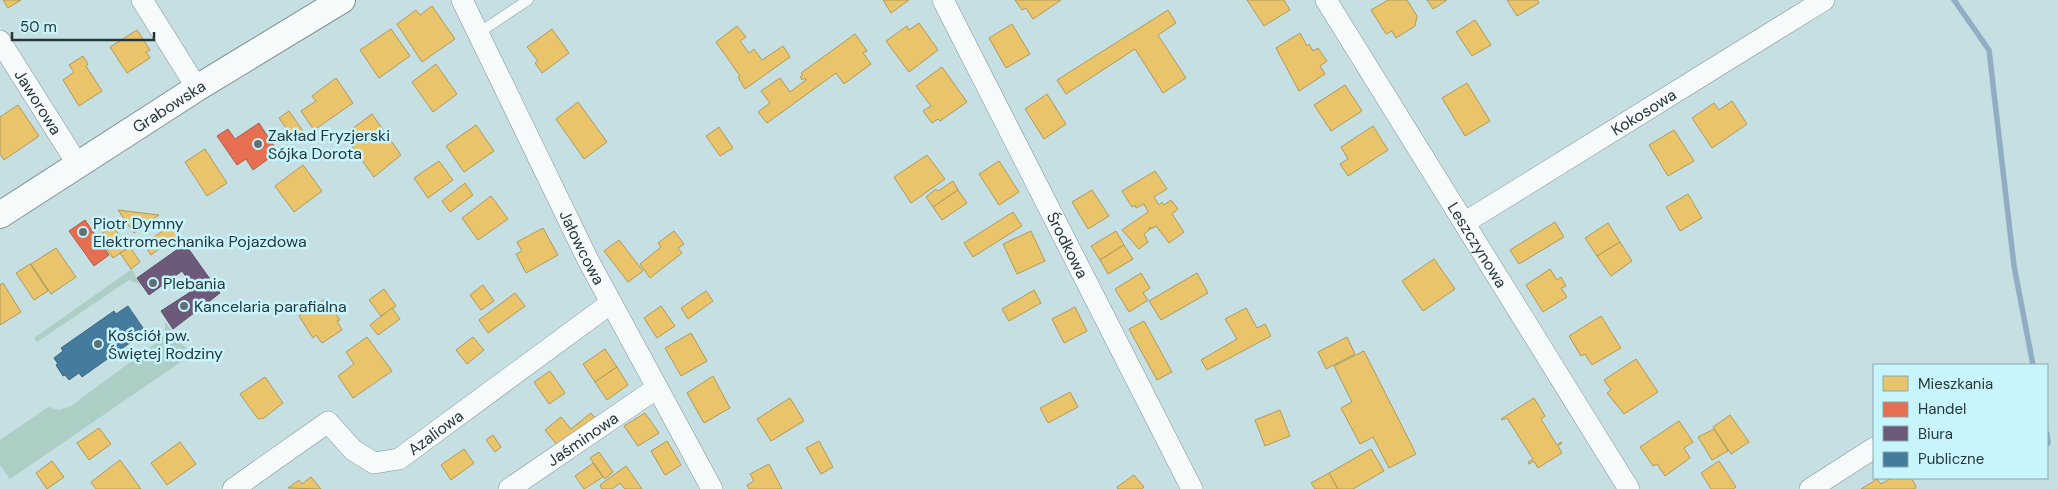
<svg xmlns="http://www.w3.org/2000/svg" width="2058" height="489" viewBox="0 0 2058 489" font-family="'DM Sans',sans-serif">
  <style>
    .green { fill: #accec4 }
    .homes { fill: #e9c46a; stroke: #ae9a5c }
    .shops { fill: #e76f51; stroke: #ad5e4a }
    .offices { fill: #6d597a; stroke: #584f67 }
    .public { fill: #457b9d; stroke: #3c677f }
    .lines { fill: none; stroke-linecap: round; stroke-linejoin: round }
    .stream { stroke: #90adc4; stroke-width: 5.5 }
    .service-casing { stroke: #819496; stroke-width: 11 }
    .minor-casing { stroke: #819496; stroke-width: 22 }
    .tertiary-casing { stroke: #819496; stroke-width: 28 }
    .service { stroke: #f6fafb; stroke-width: 10 }
    .minor { stroke: #f6fafb; stroke-width: 21 }
    .tertiary { stroke: #f6fafb; stroke-width: 26 }
    .poi-dot { fill: #5e7275; stroke: #c8f5fb; stroke-width: 2 }
    .labels { text-anchor: middle; stroke-width: 5; stroke-linejoin: round; paint-order: stroke }
    .street-label { font-size: 16px; fill: #26373a; stroke: #c8f5fb }
    .poi-label { font-size: 16px; fill: #26373a; stroke: #c8f5fb; text-anchor: start }
  </style>
  <rect width="100%" height="100%" fill="#c6dfe2"/>
  <!-- green -->
  <g class="green">
    <path d="M132,269L140,285L129,280L37,342L34,338Z"/>
    <path d="M165,322L191,355L10,479L0,465V440L48,407L59,410L71,406L156,343L165,330Z"/>
  </g>
  <!-- homes -->
  <g class="homes">
    <path d="M3,0H21L8,8Z"/>
    <path d="M883,0H909L891,13Z"/>
    <path d="M1015,0H1061L1033,19L1026,8L1022,10Z"/>
    <path d="M1247,0H1284L1290,10L1264,26Z"/>
    <path d="M1388,0H1407L1417,16L1415,26L1396,38L1392,31L1386,34L1371,10Z"/>
    <path d="M1427,0H1447L1433,9Z"/>
    <path d="M1507,0H1537L1539,3L1517,16Z"/>
    <path d="M432,6L455,39L422,62L397,24L416,10L420,15Z"/>
    <path d="M1168,10L1176,23L1158,35L1186,78L1163,93L1135,49L1066,94L1057,80Z"/>
    <path d="M1475,20L1491,45L1472,56L1456,32Z"/>
    <path d="M919,23L938,50L909,72L886,41L907,26L909,30Z"/>
    <path d="M1012,24L1030,54L1006,68L989,38Z"/>
    <path d="M737,26L746,37L740,41L749,53L754,49L762,60L783,46L790,57L745,89L738,77L740,76L716,42Z"/>
    <path d="M391,29L410,56L379,78L360,50Z"/>
    <path d="M552,29L569,53L542,73L535,63L538,61L527,47Z"/>
    <path d="M137,30L150,50L146,52L150,58L127,73L110,47Z"/>
    <path d="M1300,33L1307,46L1309,44L1313,51L1318,48L1327,61L1320,66L1325,74L1299,91L1276,48Z"/>
    <path d="M855,34L867,51L863,53L871,64L844,84L836,73L767,123L758,112L770,103L761,91L780,78L790,92L806,80L805,78L802,80L800,77L803,75L801,73Z"/>
    <path d="M83,56L88,64L86,66L102,91L79,106L63,80L74,72L69,65Z"/>
    <path d="M436,64L457,94L433,112L412,82Z"/>
    <path d="M942,67L967,102L940,121L938,119L932,123L923,111L931,106L916,86Z"/>
    <path d="M336,78L353,103L314,130L301,111L316,101L312,96Z"/>
    <path d="M1467,83L1490,121L1465,136L1442,98Z"/>
    <path d="M1345,85L1362,111L1331,131L1314,105Z"/>
    <path d="M1047,94L1066,124L1044,139L1025,109Z"/>
    <path d="M1732,101L1747,124L1712,148L1692,118L1714,103L1719,110Z"/>
    <path d="M578,102L607,142L584,159L556,119Z"/>
    <path d="M18,105L39,136L4,160L0,154V117Z"/>
    <path d="M289,111L305,134L295,141L279,118Z"/>
    <path d="M372,114L401,155L374,177L349,142L341,137Z"/>
    <path d="M476,125L494,151L464,172L446,146Z"/>
    <path d="M1373,126L1388,150L1348,176L1340,164L1348,159L1341,147Z"/>
    <path d="M719,127L733,148L720,156L706,136Z"/>
    <path d="M1674,130L1694,161L1668,176L1649,145Z"/>
    <path d="M205,149L227,183L207,196L185,162Z"/>
    <path d="M927,155L945,179L911,203L894,177Z"/>
    <path d="M439,161L453,180L428,198L414,178Z"/>
    <path d="M999,161L1019,192L999,205L979,174Z"/>
    <path d="M303,165L322,191L294,212L275,186Z"/>
    <path d="M1155,171L1167,189L1154,197L1159,205L1162,202L1164,205L1171,200L1178,209L1172,214L1184,232L1169,243L1156,226L1151,229L1150,227L1149,230L1144,234L1148,242L1139,249L1122,230L1148,212L1144,204L1136,208L1135,205L1132,207L1122,191Z"/>
    <path d="M953,181L958,190L933,207L926,197L936,189L938,191Z"/>
    <path d="M465,183L473,195L450,212L442,201Z"/>
    <path d="M958,190L967,203L942,220L933,207Z"/>
    <path d="M1092,190L1109,216L1088,229L1072,202Z"/>
    <path d="M1688,194L1702,218L1680,231L1666,207Z"/>
    <path d="M491,196L508,219L478,240L462,218Z"/>
    <path d="M118,210L159,215L134,233Z"/>
    <path d="M1013,212L1022,226L973,257L964,243Z"/>
    <path d="M1555,222L1564,237L1519,264L1510,250Z"/>
    <path d="M1608,223L1620,242L1597,256L1585,238Z"/>
    <path d="M171,225L178,235L151,255L144,244Z"/>
    <path d="M113,226L128,248L113,258L98,236Z"/>
    <path d="M543,228L558,255L526,273L516,254L522,251L517,242Z"/>
    <path d="M674,231L684,244L678,248L682,253L650,278L640,264L661,247L658,243Z"/>
    <path d="M1031,231L1045,261L1017,274L1003,244Z"/>
    <path d="M1116,231L1124,245L1100,260L1091,246Z"/>
    <path d="M619,240L643,271L628,282L604,251Z"/>
    <path d="M1620,242L1632,261L1611,276L1597,256Z"/>
    <path d="M1124,245L1133,259L1108,274L1100,260Z"/>
    <path d="M130,247L140,262L131,269L120,253Z"/>
    <path d="M56,248L76,277L51,294L31,264Z"/>
    <path d="M1434,259L1455,289L1423,311L1402,281Z"/>
    <path d="M30,264L48,291L34,300L16,273Z"/>
    <path d="M1550,269L1557,280L1561,277L1566,286L1561,288L1567,297L1543,312L1526,285Z"/>
    <path d="M1141,273L1150,288L1143,293L1148,300L1129,312L1115,289Z"/>
    <path d="M1197,273L1208,293L1161,320L1149,301Z"/>
    <path d="M3,283L21,312L0,325V285Z"/>
    <path d="M483,285L494,301L481,310L470,295Z"/>
    <path d="M384,289L396,306L381,316L369,300Z"/>
    <path d="M1034,290L1041,303L1009,321L1002,309Z"/>
    <path d="M706,291L713,301L688,319L681,308Z"/>
    <path d="M515,293L525,306L488,333L479,320Z"/>
    <path d="M325,299L328,305H334L337,309L336,314L340,320L337,321L342,330L322,343L316,335L313,338L299,316Z"/>
    <path d="M661,306L675,326L657,338L644,318Z"/>
    <path d="M1075,307L1087,331L1064,343L1052,319Z"/>
    <path d="M392,308L400,319L378,335L370,325Z"/>
    <path d="M1246,308L1257,328L1265,324L1271,336L1207,370L1201,360L1237,339L1225,319Z"/>
    <path d="M1601,316L1621,348L1592,365L1585,354L1581,356L1569,336Z"/>
    <path d="M1144,321L1172,372L1157,380L1129,329Z"/>
    <path d="M691,333L707,361L681,376L665,348Z"/>
    <path d="M367,337L392,371L353,398L338,376L354,364L346,352Z"/>
    <path d="M473,337L484,350L467,364L456,350Z"/>
    <path d="M1347,337L1355,354L1326,369L1318,352Z"/>
    <path d="M605,349L617,367L595,382L583,364Z"/>
    <path d="M1364,351L1416,454L1389,468L1373,437L1360,444L1341,408L1352,402L1334,366Z"/>
    <path d="M1636,359L1658,392L1624,414L1607,393L1611,390L1604,380Z"/>
    <path d="M617,367L628,385L607,400L595,382Z"/>
    <path d="M550,371L565,393L549,404L534,382Z"/>
    <path d="M713,376L730,408L704,423L687,393Z"/>
    <path d="M265,377L283,403L264,418L258,419L240,394Z"/>
    <path d="M1070,392L1078,407L1048,423L1040,408Z"/>
    <path d="M790,398L804,421L771,441L757,419Z"/>
    <path d="M1534,398L1545,416L1541,419L1557,445L1561,442L1562,443L1558,446L1562,453L1538,468L1534,461L1529,464L1528,462L1533,459L1507,418L1502,420L1501,419Z"/>
    <path d="M1280,410L1290,436L1265,446L1255,420Z"/>
    <path d="M591,413L598,422L562,451L545,430L561,417L571,429Z"/>
    <path d="M645,413L659,433L638,446L624,426Z"/>
    <path d="M1730,415L1749,442L1731,454L1713,427Z"/>
    <path d="M1679,421L1693,442L1684,448L1690,458L1665,476L1657,464L1653,466L1640,447Z"/>
    <path d="M99,428L111,444L89,460L77,443Z"/>
    <path d="M1714,429L1728,451L1712,460L1698,437Z"/>
    <path d="M493,435L501,447L495,452L486,440Z"/>
    <path d="M667,441L681,465L665,475L651,451Z"/>
    <path d="M819,441L833,467L821,474L806,448Z"/>
    <path d="M180,442L196,464L167,485L151,463Z"/>
    <path d="M464,449L474,463L451,480L441,465Z"/>
    <path d="M1371,449L1384,471L1353,489H1338L1329,473Z"/>
    <path d="M599,452L613,472L605,479L590,458Z"/>
    <path d="M120,460L141,489H96L91,482Z"/>
    <path d="M52,461L64,477L47,489L36,473Z"/>
    <path d="M1719,461L1736,487L1733,489H1711L1701,473Z"/>
    <path d="M593,463L603,477L584,489L575,476Z"/>
    <path d="M769,464L782,489H749L747,485L754,481L750,474Z"/>
    <path d="M626,466L642,489H625L620,483L612,489H602L600,485Z"/>
    <path d="M1329,473L1338,489H1315L1311,483Z"/>
    <path d="M1134,475L1144,487L1142,489H1118L1117,487Z"/>
    <path d="M311,477L321,489L288,488L299,480L302,484Z"/>
    <path d="M1891,478H1911L1916,486L1915,489H1861L1877,479L1881,484Z"/>
  </g>
  <!-- shops -->
  <g class="shops">
    <path d="M259,123L278,152L253,170L246,159L237,165L217,136L228,129L235,139Z"/>
    <path d="M85,220L109,255L94,266L69,231Z"/>
  </g>
  <!-- offices -->
  <path class="offices" d="M185,244L220,293L173,329L161,311L195,289L182,271L149,295L137,278Z"/>
  <!-- public -->
  <path class="public" d="M128,306L143,328L132,336L134,340L82,377L79,373L69,380L65,375L63,376L56,365L58,364L54,358L63,351L61,348L114,311L116,314Z"/>
  <g class="lines">
    <!-- stream -->
    <g class="stream">
      <path d="M1954,0L1989,50L2014,266L2033,365"/>
      <path d="M2047,434L2048,443"/>
    </g>
    <defs>
      <path id="service" d="M477,34L528,0"/>
      <g id="minor">
        <path d="M142,0L197,88"/>
        <path id="s1" d="M462,0L588,260L712,489"/>
        <path id="s2" d="M943,0L1192,489"/>
        <path id="s3" d="M1326,0L1629,489"/>
        <path id="s4" d="M0,41L78,165"/>
        <path id="s5" d="M1464,223L1824,0"/>
        <path id="s6" d="M233,489L328,422L353,450L374,463L399,459L611,303"/>
        <path id="s7" d="M509,489L657,388"/>
        <path d="M1810,489L1874,448"/>
      </g>
      <g id="tertiary">
        <path id="s8" d="M0,215L197,88L342,0"/>
      </g>
    </defs>
    <!-- service casing -->
    <use href="#service" class="service-casing"/>
    <!-- minor casing -->
    <use href="#minor" class="minor-casing"/>
    <!-- tertiary casing -->
    <use href="#tertiary" class="tertiary-casing"/>
    <!-- service -->
    <use href="#service" class="service"/>
    <!-- minor -->
    <use href="#minor" class="minor"/>
    <!-- tertiary -->
    <use href="#tertiary" class="tertiary"/>
  </g>
  <!-- markers -->
  <g class="poi-dot">
    <circle cx="258" cy="144" r="5"/>
    <circle cx="83" cy="232" r="5"/>
    <circle cx="153" cy="283" r="5"/>
    <circle cx="184" cy="306" r="5"/>
    <circle cx="98" cy="344" r="5"/>
  </g>
  <g class="labels">
    <!-- street labels -->
    <g class="street-label">
      <text dy="6" stroke="none"><textPath href="#s4" startOffset="72">Jaworowa</textPath></text>
      <text dy="6" stroke="none"><textPath href="#s8" startOffset="201">Grabowska</textPath></text>
      <text dy="6" stroke="none"><textPath href="#s5" startOffset="211">Kokosowa</textPath></text>
      <text dy="6" stroke="none"><textPath href="#s2" startOffset="275">Środkowa</textPath></text>
      <text dy="6" stroke="none"><textPath href="#s3" startOffset="288">Leszczynowa</textPath></text>
      <text dy="6" stroke="none"><textPath href="#s1" startOffset="275">Jałowcowa</textPath></text>
      <text dy="6" stroke="none"><textPath href="#s6" startOffset="249">Azaliowa</textPath></text>
      <text dy="6" stroke="none"><textPath href="#s7" startOffset="89">Jaśminowa</textPath></text>
    </g>
    <!-- poi labels -->
    <g class="poi-label">
      <text x="268" y="141">Zakład Fryzjerski<tspan x="268" dy="18">Sójka Dorota</tspan></text>
      <text x="93" y="229">Piotr Dymny<tspan x="93" dy="18">Elektromechanika Pojazdowa</tspan></text>
      <text x="163" y="289">Plebania</text>
      <text x="194" y="312">Kancelaria parafialna</text>
      <text x="108" y="341">Kościół pw.<tspan x="108" dy="18">Świętej Rodziny</tspan></text>
    </g>
  </g>
  <!-- legend -->
  <rect x="1873" y="364" width="175" height="115" fill="#c8f5fb" stroke="#87a9ae"/>
  <rect x="1883" y="376" width="25" height="15" fill="#e9c46a" stroke="#87a9ae"/>
  <text x="1918" y="389" font-size="15" fill="#26373a">Mieszkania</text>
  <rect x="1883" y="402" width="25" height="15" fill="#e76f51" stroke="#87a9ae"/>
  <text x="1918" y="414" font-size="15" fill="#26373a">Handel</text>
  <rect x="1883" y="426" width="25" height="15" fill="#6d597a" stroke="#87a9ae"/>
  <text x="1918" y="439" font-size="15" fill="#26373a">Biura</text>
  <rect x="1883" y="452" width="25" height="15" fill="#457b9d" stroke="#87a9ae"/>
  <text x="1918" y="464" font-size="15" fill="#26373a">Publiczne</text>
  <!-- scale -->
  <path d="M12 32v8h142v-8" fill="none" stroke="#26373a" stroke-width="2.5"/>
  <text x="20" y="32" font-size="15" fill="#26373a" stroke="#c8f5fb" stroke-width="4" paint-order="stroke">50 m</text>
</svg>
